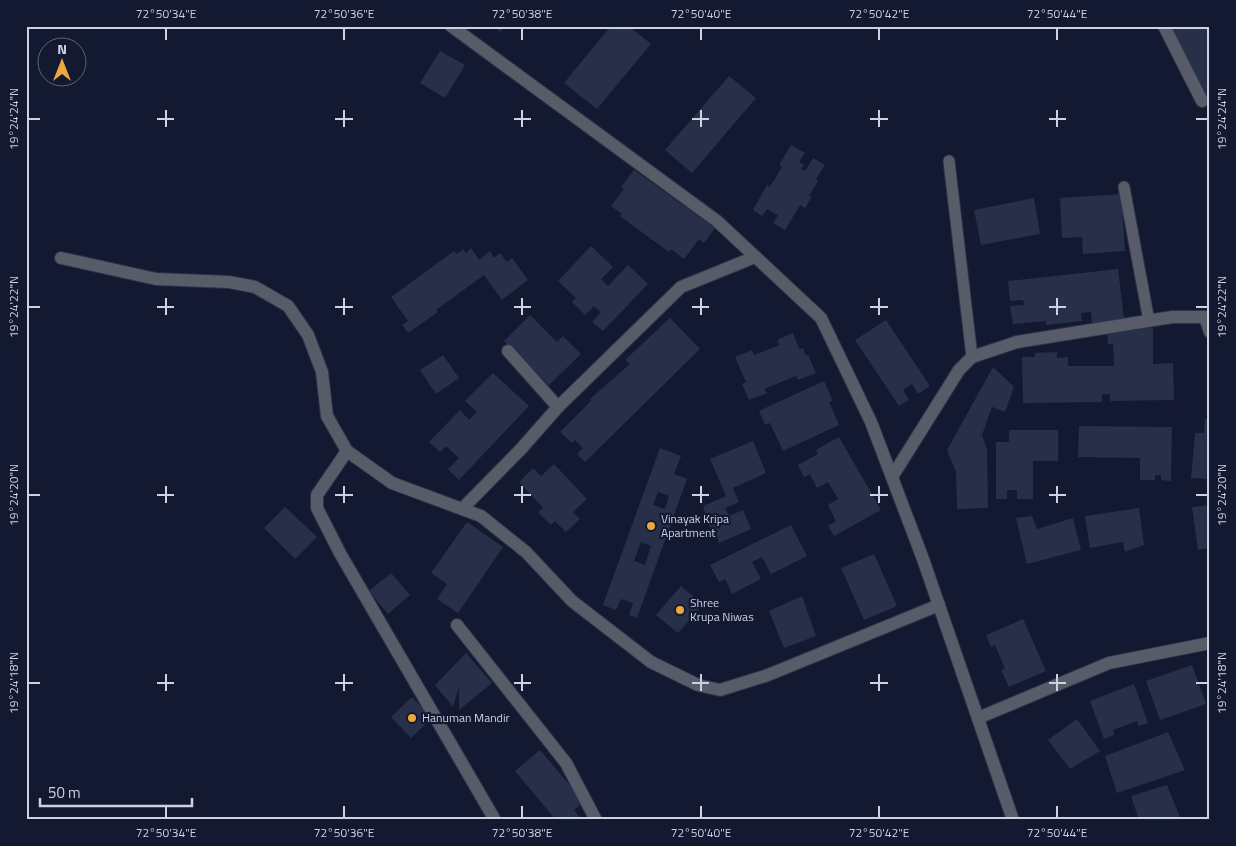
<svg xmlns="http://www.w3.org/2000/svg" width="1236" height="846" viewBox="0 0 1236 846" font-family="'Titillium Web',sans-serif">
  <style>
    .building { fill: #282f49; fill-rule: evenodd }
    .lines { fill: none; stroke-linecap: round; stroke-linejoin: round }
    .service-casing { stroke: #2d334a; stroke-width: 13 }
    .minor-casing { stroke: #2d334a; stroke-width: 14 }
    .service { stroke: #585c69; stroke-width: 11 }
    .minor { stroke: #585c69; stroke-width: 12 }
    .ticks { fill: none; stroke: #ccd1e3; stroke-width: 2 }
    .poi-dot { fill: #eea73d; stroke: #131931; stroke-width: 2 }
    .labels { text-anchor: middle; stroke-width: 4.5; stroke-linejoin: round; paint-order: stroke }
    .poi-label { font-size: 12px; fill: #ccd1e3; stroke: #131931; text-anchor: start }
    .neatline { fill: none; stroke: #ccd1e3; stroke-width: 2 }
    .ticks-label { font-size: 12px; text-anchor: middle; fill: #ccd1e3 }
  </style>
  <rect width="100%" height="100%" fill="#131931"/>
  <!-- building -->
  <g class="building">
    <path d="M493,26H505L501,32Z"/>
    <path d="M611,26H629L651,44L597,109L564,83Z"/>
    <path d="M1177,26H1210V101L1169,31Z"/>
    <path d="M440,51L465,65L445,98L420,83Z"/>
    <path d="M729,76L756,98L692,173L665,150Z"/>
    <path d="M791,145L805,153L799,162L804,165L801,169L805,171L813,158L825,165L816,179L818,181L809,196L812,197L805,208L800,205L785,230L773,223L778,215L767,209L762,216L753,210L767,185L770,187L782,167L779,165Z"/>
    <path d="M634,170L715,228L704,243L699,239L684,259L671,249L669,252L620,216L622,214L611,206L624,189L621,187Z"/>
    <path d="M1121,194L1125,251L1083,254L1082,237L1062,238L1060,198Z"/>
    <path d="M1034,198L1040,234L981,245L974,210Z"/>
    <path d="M591,246L613,267L601,279L608,286L628,265L648,284L603,331L592,322L601,312L594,306L585,315L572,302L576,298L558,281Z"/>
    <path d="M471,248L479,260L490,251L494,258L500,253L507,262L512,258L528,280L502,300L484,275L436,310L438,312L408,333L402,325L408,321L391,297L454,251L457,254L463,249L466,253Z"/>
    <path d="M1118,269L1124,319L1092,323L1091,312L1081,313L1082,321L1046,325V321L1013,324L1010,306L1024,305L1023,300L1010,301L1008,281Z"/>
    <path d="M530,315L557,342L563,336L581,354L549,385L504,341Z"/>
    <path d="M670,318L700,349L585,462L577,454L583,448L575,440L572,443L560,432L591,401L590,399L630,364L625,360Z"/>
    <path d="M886,320L930,386L918,394L912,384L903,390L909,400L899,406L855,340Z"/>
    <path d="M1123,328H1153V364L1173,363L1174,400L1110,401V394H1102V402L1023,403L1022,357H1035V353L1057,352V358L1068,357V366H1114L1113,344H1108L1107,332H1123Z"/>
    <path d="M793,333L799,349L803,348L806,356L808,355L816,373L798,380L796,376L764,389L767,393L749,400L742,384L746,382L735,357L752,350L754,355L780,345L777,340Z"/>
    <path d="M443,355L459,378L436,394L420,370Z"/>
    <path d="M993,367L1014,387L1005,412L992,407L982,435L987,450L988,508L957,509L956,472L947,450Z"/>
    <path d="M493,373L529,406L459,480L448,469L459,458L446,446L440,452L429,442L460,410L469,420L477,412L465,401Z"/>
    <path d="M824,381L833,401L829,402L839,425L783,451L770,423L765,425L759,411Z"/>
    <path d="M1205,419H1210V479L1191,478L1195,433H1204Z"/>
    <path d="M1079,426L1172,427L1171,481L1161,480V475H1155V480H1140V458L1078,457Z"/>
    <path d="M1009,430H1058V461H1033V499H1017V490H1007V499H996V442H1009Z"/>
    <path d="M839,437L881,510L834,536L828,526L836,521L828,505L838,499L828,482L817,488L810,474L804,477L798,465L818,454L816,450Z"/>
    <path d="M753,441L766,473L733,488L739,502L725,508L729,516L743,510L751,529L719,543L714,530L711,531L703,506L726,496L710,459Z"/>
    <path d="M660,448L681,456L674,474L687,479L637,618L629,615L633,603L621,599L616,610L603,605ZM658,492L669,496L665,509L653,505ZM641,542L651,546L645,565L634,561Z"/>
    <path d="M554,464L587,499L573,512L580,519L566,532L555,521L551,525L538,512L543,508L519,482L533,468L541,476Z"/>
    <path d="M1210,505V548L1198,550L1192,507Z"/>
    <path d="M285,507L317,537L295,559L264,528Z"/>
    <path d="M1139,508L1144,545L1125,552L1123,542L1090,548L1085,516Z"/>
    <path d="M1032,516L1037,529L1073,518L1081,550L1027,564L1016,518Z"/>
    <path d="M467,522L503,547L458,613L437,599L447,584L431,573Z"/>
    <path d="M791,525L807,556L771,574L762,557L752,562L761,579L732,594L725,579L719,582L710,565Z"/>
    <path d="M874,554L897,606L864,620L841,568Z"/>
    <path d="M391,573L410,595L388,614L369,591Z"/>
    <path d="M681,586L703,605L678,633L656,615Z"/>
    <path d="M802,596L816,636L784,648L769,611Z"/>
    <path d="M1023,619L1046,671L1009,687L1001,670L1005,669L995,645L991,647L986,635Z"/>
    <path d="M466,653L492,683L459,710V687L453,707L435,685Z"/>
    <path d="M1192,665L1206,704L1160,720L1146,681Z"/>
    <path d="M1134,684L1148,723L1139,726L1137,721L1113,730L1114,735L1104,739L1090,701Z"/>
    <path d="M412,697L432,718L411,738L391,717Z"/>
    <path d="M1077,719L1100,751L1070,769L1048,740Z"/>
    <path d="M1168,732L1185,770L1117,793L1105,756Z"/>
    <path d="M540,750L584,802L574,810L582,820H556L515,771Z"/>
    <path d="M1167,785L1181,820H1139L1131,796Z"/>
  </g>
  <g class="lines">
    <defs>
      <g id="service">
        <path d="M949,161L972,357"/>
        <path d="M1124,187L1149,321"/>
      </g>
      <g id="minor">
        <path d="M451,26L717,221L821,318L871,422L923,559L1013,820"/>
        <path d="M1164,26L1202,101"/>
        <path d="M61,258L156,279L229,282L255,287L288,306L308,335L322,372L327,416L347,451L392,483L481,516L526,552L572,601L651,662L698,685L720,690L768,675L939,605"/>
        <path d="M508,351L558,407L681,287L755,257"/>
        <path d="M347,451L317,495V508L341,555L495,820"/>
        <path d="M892,477L959,370L972,357L1017,342L1172,317H1205L1210,332"/>
        <path d="M462,509L521,449L558,407"/>
        <path d="M457,625L566,763L596,820"/>
        <path d="M978,718L1109,663L1210,643"/>
      </g>
    </defs>
    <!-- service casing -->
    <use href="#service" class="service-casing"/>
    <!-- minor casing -->
    <use href="#minor" class="minor-casing"/>
    <!-- service -->
    <use href="#service" class="service"/>
    <!-- minor -->
    <use href="#minor" class="minor"/>
  </g>
  <!-- ticks -->
  <path class="ticks" d="M166,28V40M344,28V40M522,28V40M701,28V40M879,28V40M1057,28V40M166,110V127M344,110V127M522,110V127M701,110V127M879,110V127M1057,110V127M28,119H40M157,119H174M335,119H353M514,119H531M692,119H709M870,119H888M1049,119H1066M1196,119H1208M166,298V315M344,298V315M522,298V315M701,298V315M879,298V315M1057,298V315M28,307H40M157,307H174M335,307H353M514,307H531M692,307H709M870,307H888M1049,307H1066M1196,307H1208M166,486V503M344,486V503M522,486V503M701,486V503M879,486V503M1057,486V503M28,495H40M157,495H174M335,495H353M514,495H531M692,495H709M870,495H888M1049,495H1066M1196,495H1208M166,674V691M344,674V691M522,674V691M701,674V691M879,674V691M1057,674V691M28,683H40M157,683H174M335,683H353M514,683H531M692,683H709M870,683H888M1049,683H1066M1196,683H1208M166,806V818M344,806V818M522,806V818M701,806V818M879,806V818M1057,806V818"/>
  <!-- markers -->
  <g class="poi-dot">
    <circle cx="651" cy="526" r="5"/>
    <circle cx="680" cy="610" r="5"/>
    <circle cx="412" cy="718" r="5"/>
  </g>
  <g class="labels">
    <!-- poi labels -->
    <g class="poi-label">
      <text x="661" y="523">Vinayak Kripa<tspan x="661" dy="14">Apartment</tspan></text>
      <text x="690" y="607">Shree<tspan x="690" dy="14">Krupa Niwas</tspan></text>
      <text x="422" y="722">Hanuman Mandir</text>
    </g>
  </g>
  <!-- border -->
  <rect width="1236" height="846" fill="none" stroke="#131931" stroke-width="55"/>
  <!-- north arrow -->
  <g transform="translate(62 62)"><circle r="24" fill="#131931" stroke="#5d6378"/>
  <path d="M0-4L9 19L0 12L-9 19Z" fill="#eea73d"/>
  <text y="-8" font-size="14" font-weight="bold" text-anchor="middle" fill="#ccd1e3">N</text>
  </g>
  <!-- scale -->
  <path d="M40 798v8h152v-8" fill="none" stroke="#ccd1e3" stroke-width="2.5"/>
  <text x="48" y="798" font-size="15" fill="#ccd1e3" stroke="#131931" stroke-width="4" paint-order="stroke">50 m</text>
  <rect x="28" y="28" width="1180" height="790" class="neatline"/>
  <g class="ticks-label">
    <text x="166" y="18">72°50'34"E</text>
    <text x="344" y="18">72°50'36"E</text>
    <text x="522" y="18">72°50'38"E</text>
    <text x="701" y="18">72°50'40"E</text>
    <text x="879" y="18">72°50'42"E</text>
    <text x="1057" y="18">72°50'44"E</text>
    <text transform="translate(14 119) rotate(-90)" y="4">19°24'24"N</text>
    <text transform="translate(1222 119) rotate(-90)" y="4">19°24'24"N</text>
    <text transform="translate(14 307) rotate(-90)" y="4">19°24'22"N</text>
    <text transform="translate(1222 307) rotate(-90)" y="4">19°24'22"N</text>
    <text transform="translate(14 495) rotate(-90)" y="4">19°24'20"N</text>
    <text transform="translate(1222 495) rotate(-90)" y="4">19°24'20"N</text>
    <text transform="translate(14 683) rotate(-90)" y="4">19°24'18"N</text>
    <text transform="translate(1222 683) rotate(-90)" y="4">19°24'18"N</text>
    <text x="166" y="837">72°50'34"E</text>
    <text x="344" y="837">72°50'36"E</text>
    <text x="522" y="837">72°50'38"E</text>
    <text x="701" y="837">72°50'40"E</text>
    <text x="879" y="837">72°50'42"E</text>
    <text x="1057" y="837">72°50'44"E</text>
  </g>
</svg>
